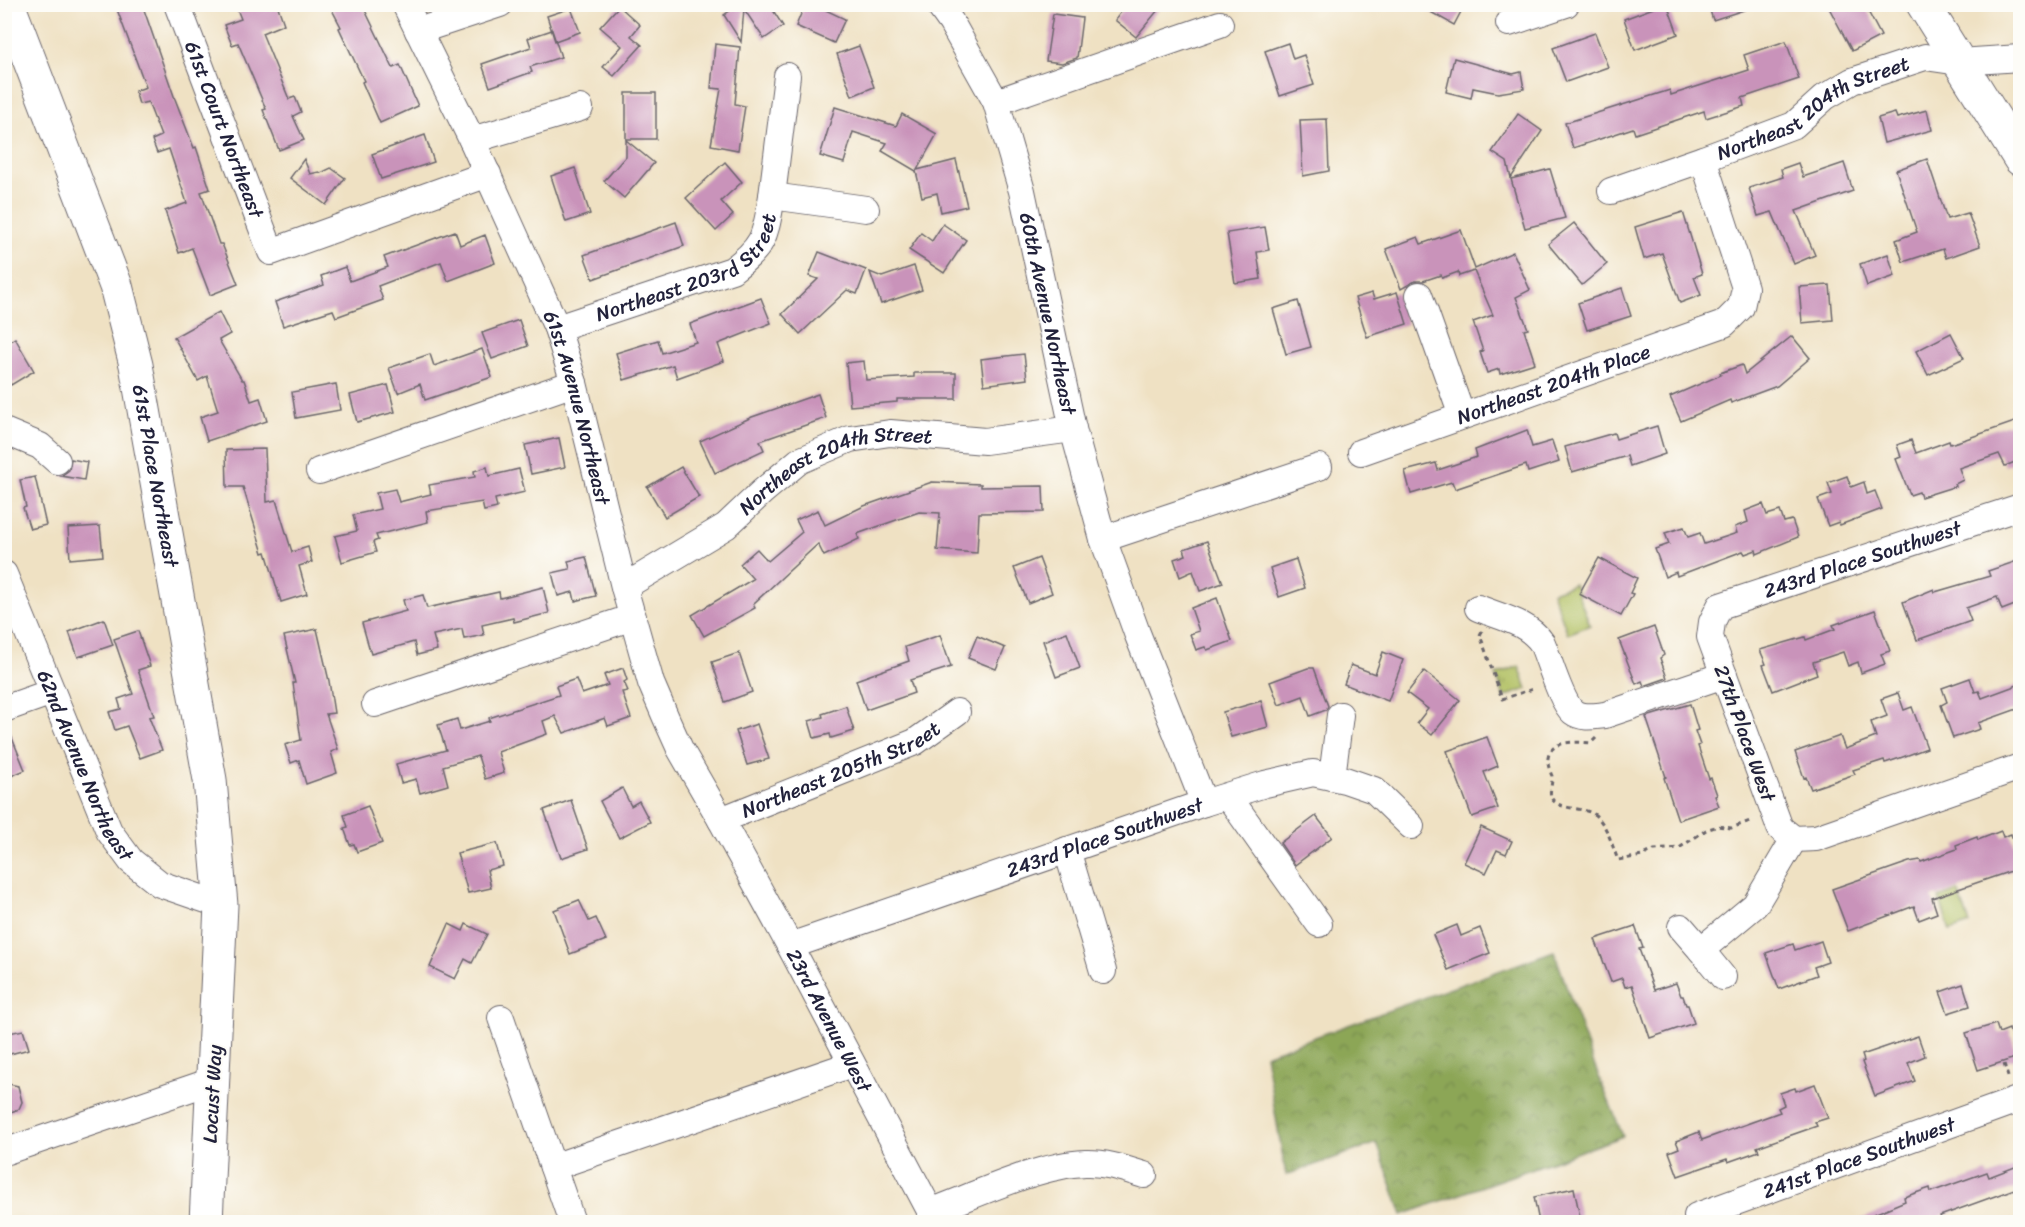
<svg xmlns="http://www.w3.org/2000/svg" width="2025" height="1227" viewBox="0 0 2025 1227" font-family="Sriracha,sans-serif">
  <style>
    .forest { fill: url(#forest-crowns); stroke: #576449; stroke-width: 1.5 }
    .park { fill: url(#park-tufts); stroke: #69704e; stroke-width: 1.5 }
    .pitch { fill: #b0bf61; stroke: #69704e; stroke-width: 1.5 }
    .building { fill: #c993ba }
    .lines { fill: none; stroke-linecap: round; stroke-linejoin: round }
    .minor-casing { stroke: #6a656b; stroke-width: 28 }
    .major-casing { stroke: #6a656b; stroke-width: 35 }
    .path { stroke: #6a656b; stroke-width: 3; stroke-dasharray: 4.5 4.5; stroke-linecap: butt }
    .minor { stroke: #fff; stroke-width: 26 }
    .major { stroke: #fff; stroke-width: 33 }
    .labels { text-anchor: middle; stroke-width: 4.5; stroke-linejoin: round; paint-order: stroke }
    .street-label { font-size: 20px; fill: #22223b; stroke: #fdfcf7 }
  </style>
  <defs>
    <pattern id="forest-crowns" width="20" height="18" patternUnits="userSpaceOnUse" patternTransform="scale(1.5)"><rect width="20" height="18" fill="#8ca657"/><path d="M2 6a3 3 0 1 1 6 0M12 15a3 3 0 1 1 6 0" fill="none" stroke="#728749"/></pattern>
    <pattern id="park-tufts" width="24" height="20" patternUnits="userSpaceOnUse" patternTransform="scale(1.5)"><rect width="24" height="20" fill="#b0bf61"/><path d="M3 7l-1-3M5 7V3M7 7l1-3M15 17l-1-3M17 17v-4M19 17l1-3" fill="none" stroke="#8f9b51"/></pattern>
  </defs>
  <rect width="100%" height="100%" fill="#fdfcf7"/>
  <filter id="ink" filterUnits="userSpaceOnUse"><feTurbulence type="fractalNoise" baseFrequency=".0167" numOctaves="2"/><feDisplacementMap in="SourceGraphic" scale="12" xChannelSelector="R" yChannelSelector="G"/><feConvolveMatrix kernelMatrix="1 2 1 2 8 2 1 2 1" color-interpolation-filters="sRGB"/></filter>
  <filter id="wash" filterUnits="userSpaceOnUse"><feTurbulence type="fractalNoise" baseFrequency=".008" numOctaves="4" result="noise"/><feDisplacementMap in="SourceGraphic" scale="24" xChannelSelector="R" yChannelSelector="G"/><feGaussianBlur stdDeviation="1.35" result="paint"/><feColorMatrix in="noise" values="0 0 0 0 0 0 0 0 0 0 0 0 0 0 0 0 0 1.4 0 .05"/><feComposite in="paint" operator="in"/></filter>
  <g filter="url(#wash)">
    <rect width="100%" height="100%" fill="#efe1c3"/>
    <!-- forest -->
    <path class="forest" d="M1554,951L1593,1062L1623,1136L1402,1215L1377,1143L1286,1175L1265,1055Z"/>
    <!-- park -->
    <path class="park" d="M1519,666L1527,689L1504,697L1496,675Z"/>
    <!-- pitch -->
    <g class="pitch">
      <path d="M1574,584L1590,625L1568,634L1552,592Z"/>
      <path d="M1958,891L1970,924L1950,931L1939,898Z"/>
    </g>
    <g id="blocks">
      <!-- building -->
      <g class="building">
        <path d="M115,4H142L175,99L194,148L196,147L210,189L201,192L219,244H222L238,284L210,295L192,248L179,253L165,211L187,203L169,149L157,153L152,140L161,136L148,102L139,104L135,91L146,87Z"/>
        <path d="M235,4H277L284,24L262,33L289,99L295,97L301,112L293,116L304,140L279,150L263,110L266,109L238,43L232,45L224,25L241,19Z"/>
        <path d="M329,4H362L393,68L400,65L418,106L380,123L362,82L364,81L339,28L341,27Z"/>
        <path d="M740,4H769L783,26L764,39L744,9L741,42L724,15Z"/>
        <path d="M805,4H813L845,19L834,43L796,26Z"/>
        <path d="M1127,4H1163L1136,37L1115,20Z"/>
        <path d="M1416,4H1465L1454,25Z"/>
        <path d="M1664,4H1667L1678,34L1635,50L1624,19Z"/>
        <path d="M1708,4H1752L1753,7L1713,20Z"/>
        <path d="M1827,4H1864L1881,36L1852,51Z"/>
        <path d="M619,6L640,25L631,36L642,45L614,76L603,67L622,46L600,27Z"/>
        <path d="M571,8L580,32L555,41L547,16Z"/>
        <path d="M1053,14L1082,18L1077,58L1062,63L1046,61Z"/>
        <path d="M552,30L561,57L530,67L532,72L490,87L482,64L531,47L528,38Z"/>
        <path d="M1595,33L1608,67L1566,82L1553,48Z"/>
        <path d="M1786,41L1799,79L1742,98L1744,106L1706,118L1704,111L1635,134L1633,128L1573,148L1565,123L1670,90L1671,95L1749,70L1744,55Z"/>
        <path d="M1288,43L1293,59L1304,55L1314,85L1280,96L1265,51Z"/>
        <path d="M715,44L740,47L735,104L745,106L738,150L711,145L721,89L711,88Z"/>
        <path d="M859,46L874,87L852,96L837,54Z"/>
        <path d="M1454,58L1513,74L1521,72L1524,89L1498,93L1473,88L1471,98L1446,92Z"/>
        <rect x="626" y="93" width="30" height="46"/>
        <path d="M835,107L896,126L902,114L937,134L917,170L956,160L967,206L941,212L937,193L922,197L916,171L882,151L887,143L853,132L844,163L820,156Z"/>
        <path d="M1927,110L1932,130L1884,143L1878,118L1895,113L1897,118Z"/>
        <path d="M1518,114L1542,131L1511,178L1507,162L1492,152Z"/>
        <path d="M1327,119L1329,171L1303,176L1300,120Z"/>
        <path d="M425,135L434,162L381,179L372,154Z"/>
        <path d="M626,140L654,163L624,198L604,181L626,156Z"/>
        <path d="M304,159L310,174L319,172L321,173L331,168L345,178L326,205L290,178Z"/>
        <path d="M1927,159L1947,219L1968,213L1980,246L1946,258L1943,249L1903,262L1896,240L1917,232L1896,170Z"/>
        <path d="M725,162L742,182L721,201L733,215L716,231L686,198Z"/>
        <path d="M1798,163L1803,177L1844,163L1853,191L1796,211L1815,255L1794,264L1772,212L1758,216L1749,188L1783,177L1781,169Z"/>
        <path d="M575,168L590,214L566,222L551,176Z"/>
        <path d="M1550,169L1565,218L1525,228L1511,179Z"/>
        <path d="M1683,212L1702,274L1694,277L1701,295L1680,303L1662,253L1644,259L1635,227Z"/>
        <path d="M676,222L684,246L593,279L584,255Z"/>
        <path d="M1574,223L1607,264L1582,285L1548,244Z"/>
        <path d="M943,224L966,240L944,273L909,250L921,233L932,241Z"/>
        <path d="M1265,227L1269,250L1257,252L1261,279L1235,283L1227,233Z"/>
        <path d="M1461,230L1475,269L1513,252L1530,290L1516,297L1528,329L1524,330L1535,363L1500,374L1499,369L1487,373L1480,352L1483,351L1473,322L1493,315L1474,271L1459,276L1458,272L1442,278L1441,275L1423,281H1415L1401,289L1386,249L1418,237L1421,244Z"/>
        <path d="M455,231L460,245L485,235L495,263L448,281L441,262L378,286L383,300L336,317L333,310L283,326L275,302L324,285L321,276L345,267L350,281L388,267L384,257Z"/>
        <path d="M819,252L866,270L857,294L847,290L800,334L782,314L818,279L809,276Z"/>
        <path d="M1888,254L1895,276L1867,286L1860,264Z"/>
        <path d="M914,266L922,290L881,304L870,272L882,277Z"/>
        <path d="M1830,285L1833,320L1802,323L1799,287Z"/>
        <path d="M1622,288L1631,316L1587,330L1578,303Z"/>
        <path d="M1397,292L1407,324L1367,337L1355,298L1372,293L1374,299Z"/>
        <path d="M761,298L771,323L718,344L724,361L677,378L673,365L624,380L616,353L658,340L662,353L696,342L690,324Z"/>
        <path d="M1298,301L1311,347L1286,354L1273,309Z"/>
        <path d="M219,312L230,334L219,340L242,380H244L251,401L260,398L267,421L207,441L200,417L218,411L207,376L198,381L174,337Z"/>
        <path d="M519,320L528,346L492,359L482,333Z"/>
        <path d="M1951,333L1964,358L1928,375L1916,351Z"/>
        <path d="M1792,336L1810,358L1777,386L1731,403L1730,400L1681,421L1670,397L1721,375L1720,373L1742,365L1745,374Z"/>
        <path d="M15,338L34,371L11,385L4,374V345Z"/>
        <path d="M482,349L492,377L425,400L420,384L398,393L389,368L430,354L434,366Z"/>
        <path d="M1024,354L1027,379L984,385L981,359Z"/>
        <path d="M864,361L866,380L914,377V373H956V399H897V402L850,406L846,363Z"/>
        <path d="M336,384L340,410L296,418L292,392Z"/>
        <path d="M388,385L395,412L357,422L350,395Z"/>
        <path d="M818,394L826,418L760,441L764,450L715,473L700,441L752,417Z"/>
        <path d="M2020,420V460L2005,466L1999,454L1959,468L1963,480L1955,484L1956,486L1921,497L1919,492L1910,495L1896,459L1901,457L1897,445L1911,440L1916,453L1949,441L1950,444L1966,439Z"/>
        <path d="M1657,426L1665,454L1630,466L1627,456L1572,472L1565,447L1614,433L1616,439Z"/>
        <path d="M1527,430L1532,447L1552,441L1559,462L1528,472L1526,465L1455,489L1452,482L1411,494L1405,471L1436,463L1438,470L1477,457L1475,450Z"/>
        <path d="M559,438L565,467L531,474L525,445Z"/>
        <path d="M265,449L267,502L276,500L292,552L308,547L312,562L299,566L307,594L281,602L266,552L263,553L243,487H227L226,450Z"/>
        <path d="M71,459L87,462L84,480L61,476L69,470Z"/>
        <path d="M487,467L489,476L519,469L525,492L495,499L497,508L484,511L482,502L426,511L428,522L376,535L378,540L373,542L376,552L342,562L335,536L357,531L353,515L380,509L376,493L395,489L399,502L431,494L429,485L475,477L474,471Z"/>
        <path d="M681,467L699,497L665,517L647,487Z"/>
        <path d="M1847,476L1851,487L1864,482L1867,494L1875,491L1882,509L1840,525L1839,522L1828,526L1818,499L1832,494L1828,483Z"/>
        <path d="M35,477L46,525L30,529L23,508L26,507L20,480Z"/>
        <path d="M932,482L981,484V487L1043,486L1044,512L979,513L977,553L937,550L940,513L919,512L857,534L859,539L824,556L818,544L753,604L755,608L704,636L692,615L753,579L740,564L757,549L768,561L802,532L796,520L818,510L825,525L864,506Z"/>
        <path d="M1763,504L1767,515L1780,511L1784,522L1792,520L1798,537L1757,554L1756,550L1745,554L1743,551L1677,576L1676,572L1665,577L1655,549L1669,544L1665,533L1684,527L1688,537L1700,533L1704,544L1737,533L1735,527L1748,522L1745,511Z"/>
        <path d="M100,526L103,556L70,559L68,528Z"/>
        <path d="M1207,541L1223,583L1200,591L1193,571L1180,577L1174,559L1186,555L1184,549Z"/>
        <path d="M586,557L596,596L575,601L573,592L558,596L552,573L570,569L568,561Z"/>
        <path d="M1039,558L1052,593L1028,603L1014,568Z"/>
        <path d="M1599,558L1637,578L1630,593L1633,594L1621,616L1579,594Z"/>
        <path d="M1296,559L1305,588L1279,597L1270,568Z"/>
        <path d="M2020,560V603L2002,610L1997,597L1966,608L1971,621L1917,640L1903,602L1934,589L1935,592L1990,576L1988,571Z"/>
        <path d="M543,587L549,613L514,622L513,618L482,625L484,635L464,639L462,629L433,635L437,650L417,655L414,642L371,654L362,623L406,611L403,600L423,595L427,608L499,592L500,598Z"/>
        <path d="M1217,598L1232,641L1207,650L1205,647L1196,650L1190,634L1199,631L1191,608Z"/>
        <path d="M1875,610L1890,651L1881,654L1885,664L1861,673L1858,662L1848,666L1843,652L1813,662L1817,674L1773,691L1763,665L1766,664L1760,650L1805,637L1806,640L1835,629L1833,625Z"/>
        <path d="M104,619L113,645L78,657L69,632Z"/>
        <path d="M1654,627L1664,655L1660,658L1667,678L1644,686L1642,681L1636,684L1619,640Z"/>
        <path d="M317,629L329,681L334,713L326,714L338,749L331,752L337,773L306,784L299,760L291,763L285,745L301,740L293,683H295L284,636Z"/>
        <path d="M138,631L150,666L138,670L154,716L149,717L162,750L140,758L127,726L115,730L109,712L121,709L118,699L133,694L114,639Z"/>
        <path d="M1067,632L1080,668L1056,677L1043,641Z"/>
        <path d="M940,635L951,667L910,680L914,693L866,710L856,680L909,661L905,647Z"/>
        <path d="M977,636L1005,648L996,669L968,658Z"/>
        <path d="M1383,652L1403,660L1388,701L1344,684L1351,665L1375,674Z"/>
        <path d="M739,653L752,692L725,702L712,662Z"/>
        <path d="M623,668L627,680L624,682L628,691L622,692L631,718L608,726L605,718L564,733L555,716L543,721L547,734L498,752L504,773L485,779L478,756L443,766L448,785L420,793L416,779L401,783L396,764L446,750L438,725L457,719L460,730L490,721L489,718L559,695L556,686L576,679L582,694L608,685L604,675Z"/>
        <path d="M1308,668H1314L1328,706L1326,710L1310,716L1303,696L1279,705L1270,682Z"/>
        <path d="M1424,671L1460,700L1432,735L1417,723L1428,709L1407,693Z"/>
        <path d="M1970,678L1975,692L1979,691L1982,698L2020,684V708L1978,723L1980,729L1953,738L1941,705L1947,702L1942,688Z"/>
        <path d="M1898,693L1904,710L1912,707L1927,748L1900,758L1885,763L1884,760L1853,770L1855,774L1811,789L1806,777L1804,778L1795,752L1840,736L1845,749L1876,737L1871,722L1887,716L1881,699Z"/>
        <path d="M1261,701L1268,727L1231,737L1223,712Z"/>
        <path d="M1690,704L1698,730L1695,731L1700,745L1698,746L1709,779L1711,778L1717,795L1715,796L1719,806L1678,820L1664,778L1666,777L1646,717Z"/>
        <path d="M846,706L854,731L831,738L830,734L814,738L809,721L823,717L822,714Z"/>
        <path d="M6,723L25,770L4,779V724Z"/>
        <path d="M757,724L769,759L747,765L736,731Z"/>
        <path d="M1487,737L1498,766L1484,772L1498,808L1472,817L1447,751Z"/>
        <path d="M622,788L631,806L639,801L650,822L619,838L600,801Z"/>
        <path d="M571,800L588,849L561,858L544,810Z"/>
        <path d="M368,806L382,843L357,852L354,844L350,845L344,828L348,827L344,815Z"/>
        <path d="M1316,816L1332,837L1295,865L1280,843Z"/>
        <path d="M1481,827L1512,841L1506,854L1497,850L1486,873L1464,863Z"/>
        <path d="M2001,831L2003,837L2011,834L2018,854L2012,856L2017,869L1932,898L1937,913L1919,920L1914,906L1848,931L1832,889L1909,862L1920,860L1921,862L1957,849L1956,845L1977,837L1978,840Z"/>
        <path d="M497,843L503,866L487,870L491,888L468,893L457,853Z"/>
        <path d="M579,900L589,921L596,918L606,940L570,954L554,910Z"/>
        <path d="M449,924L463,931L466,924L487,934L472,963L465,959L455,979L430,967Z"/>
        <path d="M1457,925L1461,936L1480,928L1490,953L1448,970L1433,935Z"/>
        <path d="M1635,926L1643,948L1639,949L1654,990L1676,983L1681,996H1683L1686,1005H1688L1694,1023L1650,1038L1632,985L1625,987L1622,978L1611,982L1595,939Z"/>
        <path d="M1821,941L1828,962L1814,967L1817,975L1779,989L1766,953L1793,944L1795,950Z"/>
        <path d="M1963,984L1970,1006L1948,1013L1940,992Z"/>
        <path d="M1996,1024L1999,1033L2009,1029L2018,1057L1978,1070L1966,1033Z"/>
        <path d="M23,1030L29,1049L10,1054L4,1034Z"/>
        <path d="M1918,1036L1925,1056L1908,1063L1915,1081L1875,1096L1862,1062L1864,1061L1862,1055Z"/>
        <path d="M4,1083L18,1086L22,1102L19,1109L4,1115Z"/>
        <path d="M1815,1084L1828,1118L1815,1122L1817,1126L1757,1147L1759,1151L1728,1162L1727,1159L1678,1176L1669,1152L1679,1148L1676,1141L1699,1132L1702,1140L1780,1112L1778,1108L1784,1105L1780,1093L1795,1088L1796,1091Z"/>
        <path d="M2020,1165V1187L1940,1216L1942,1222H1855L1905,1201L1904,1197L1930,1188L1931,1192L1987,1172L1989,1177Z"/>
        <path d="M1574,1188L1581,1222H1539L1534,1197Z"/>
      </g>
    </g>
  </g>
  <g filter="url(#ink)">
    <use href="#blocks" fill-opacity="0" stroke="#6a656b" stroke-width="1.5"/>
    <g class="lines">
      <defs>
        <g id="minor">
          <path id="s1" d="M177,4L271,252L488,174"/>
          <path id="s2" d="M405,4L472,140L557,328L574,383L624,587L651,683L666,718L680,749L721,820L790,946L936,1222"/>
          <path id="s3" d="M938,4L951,22L996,102L1022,191L1073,429L1103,539L1137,633L1204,803"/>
          <path d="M1509,23L1566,4"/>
          <path d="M418,31L500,4"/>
          <path d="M996,102L1220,24"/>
          <path d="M472,140L580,108"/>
          <path id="s4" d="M1611,191L1703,159L1794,125L1825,97L1852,81L1925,57L1959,62L2020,58"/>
          <path d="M772,196L787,76"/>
          <path d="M1419,295L1462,416"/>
          <path id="s5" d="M557,328L732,270C766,245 765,235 772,196L866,209"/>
          <path d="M4,431L40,446L57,461"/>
          <path id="s6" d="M1361,452L1724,324L1741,307L1745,288L1703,159"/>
          <path d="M319,471L574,383"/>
          <path d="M1103,539L1319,467"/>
          <path id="s7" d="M4,574L109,831L131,861L160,884L221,905"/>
          <path id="s8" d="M624,587L726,526L762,492L799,461L850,439L890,433L985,441L1073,429"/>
          <path d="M1478,608C1500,617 1528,622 1542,643C1549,659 1561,702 1573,712C1582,719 1595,716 1605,715L1724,675"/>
          <path d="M375,704L633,617"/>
          <path d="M4,709L52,692"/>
          <path d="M1332,777L1340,715"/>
          <path d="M1228,796L1319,924"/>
          <path id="s9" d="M721,820L915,742L957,712"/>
          <path id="s10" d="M1794,839L1780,828L1710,637L1712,622L1720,606L2020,507"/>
          <path d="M1794,839L1816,838L2020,767"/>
          <path d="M1067,850L1103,971"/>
          <path d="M1681,927L1701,950L1755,905L1794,839"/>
          <path id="s11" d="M790,946L1204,803L1265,784L1313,773L1345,780L1374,790L1411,826"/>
          <path d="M1701,950L1723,977"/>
          <path d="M501,1018L572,1222"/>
          <path d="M4,1152L212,1081"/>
          <path d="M553,1167L852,1064"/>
          <path d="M930,1212C976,1195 1038,1165 1085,1163C1105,1162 1125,1169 1144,1175"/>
          <path id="s12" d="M1697,1216L2020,1099"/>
        </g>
        <g id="major">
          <path id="s13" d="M8,4L116,286L136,365L210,780L221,905L206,1222"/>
          <path d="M1923,4L2020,159"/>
        </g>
      </defs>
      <!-- minor casing -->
      <use href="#minor" class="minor-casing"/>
      <!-- major casing -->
      <use href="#major" class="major-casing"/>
      <!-- path -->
      <g class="path">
        <path d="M1482,631L1480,635L1502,699L1536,688"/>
        <path d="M1596,738L1591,743C1577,742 1551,739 1548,758C1547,764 1550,771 1552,776C1553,783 1548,793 1552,799C1561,811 1583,806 1595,815C1608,826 1612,846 1618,860L1642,856L1654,850L1679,848L1706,830L1718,826L1731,828L1753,820"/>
        <path d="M2004,1064L2009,1080"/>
      </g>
      <!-- minor -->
      <use href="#minor" class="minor"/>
      <!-- major -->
      <use href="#major" class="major"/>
    </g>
  </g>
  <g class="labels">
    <!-- street labels -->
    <g class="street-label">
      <text dy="7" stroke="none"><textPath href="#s4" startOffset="220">Northeast 204th Street</textPath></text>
      <text dy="7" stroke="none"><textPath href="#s1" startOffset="134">61st Court Northeast</textPath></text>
      <text dy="7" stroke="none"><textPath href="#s5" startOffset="148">Northeast 203rd Street</textPath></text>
      <text dy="7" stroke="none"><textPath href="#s3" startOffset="332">60th Avenue Northeast</textPath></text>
      <text dy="7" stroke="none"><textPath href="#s6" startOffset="204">Northeast 204th Place</textPath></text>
      <text dy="7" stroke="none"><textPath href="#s2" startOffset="440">61st Avenue Northeast</textPath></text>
      <text dy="7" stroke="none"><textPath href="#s13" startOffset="496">61st Place Northeast</textPath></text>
      <text dy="7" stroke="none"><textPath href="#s8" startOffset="248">Northeast 204th Street</textPath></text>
      <text dy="7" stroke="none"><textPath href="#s10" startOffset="404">243rd Place Southwest</textPath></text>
      <text transform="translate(1745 733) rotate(70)" y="7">27th Place West</text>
      <text dy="7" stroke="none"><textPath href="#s7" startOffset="208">62nd Avenue Northeast</textPath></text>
      <text dy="7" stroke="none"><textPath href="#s9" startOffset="130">Northeast 205th Street</textPath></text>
      <text dy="7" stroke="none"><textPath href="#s11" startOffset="333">243rd Place Southwest</textPath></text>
      <text dy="7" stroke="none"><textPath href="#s2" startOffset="1107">23rd Avenue West</textPath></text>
      <text transform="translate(212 1094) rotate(-87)" y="7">Locust Way</text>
      <text dy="7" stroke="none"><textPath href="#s12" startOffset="172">241st Place Southwest</textPath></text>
    </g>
  </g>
  <!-- margin -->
  <rect width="2025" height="1227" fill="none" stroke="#fdfcf7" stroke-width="24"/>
</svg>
